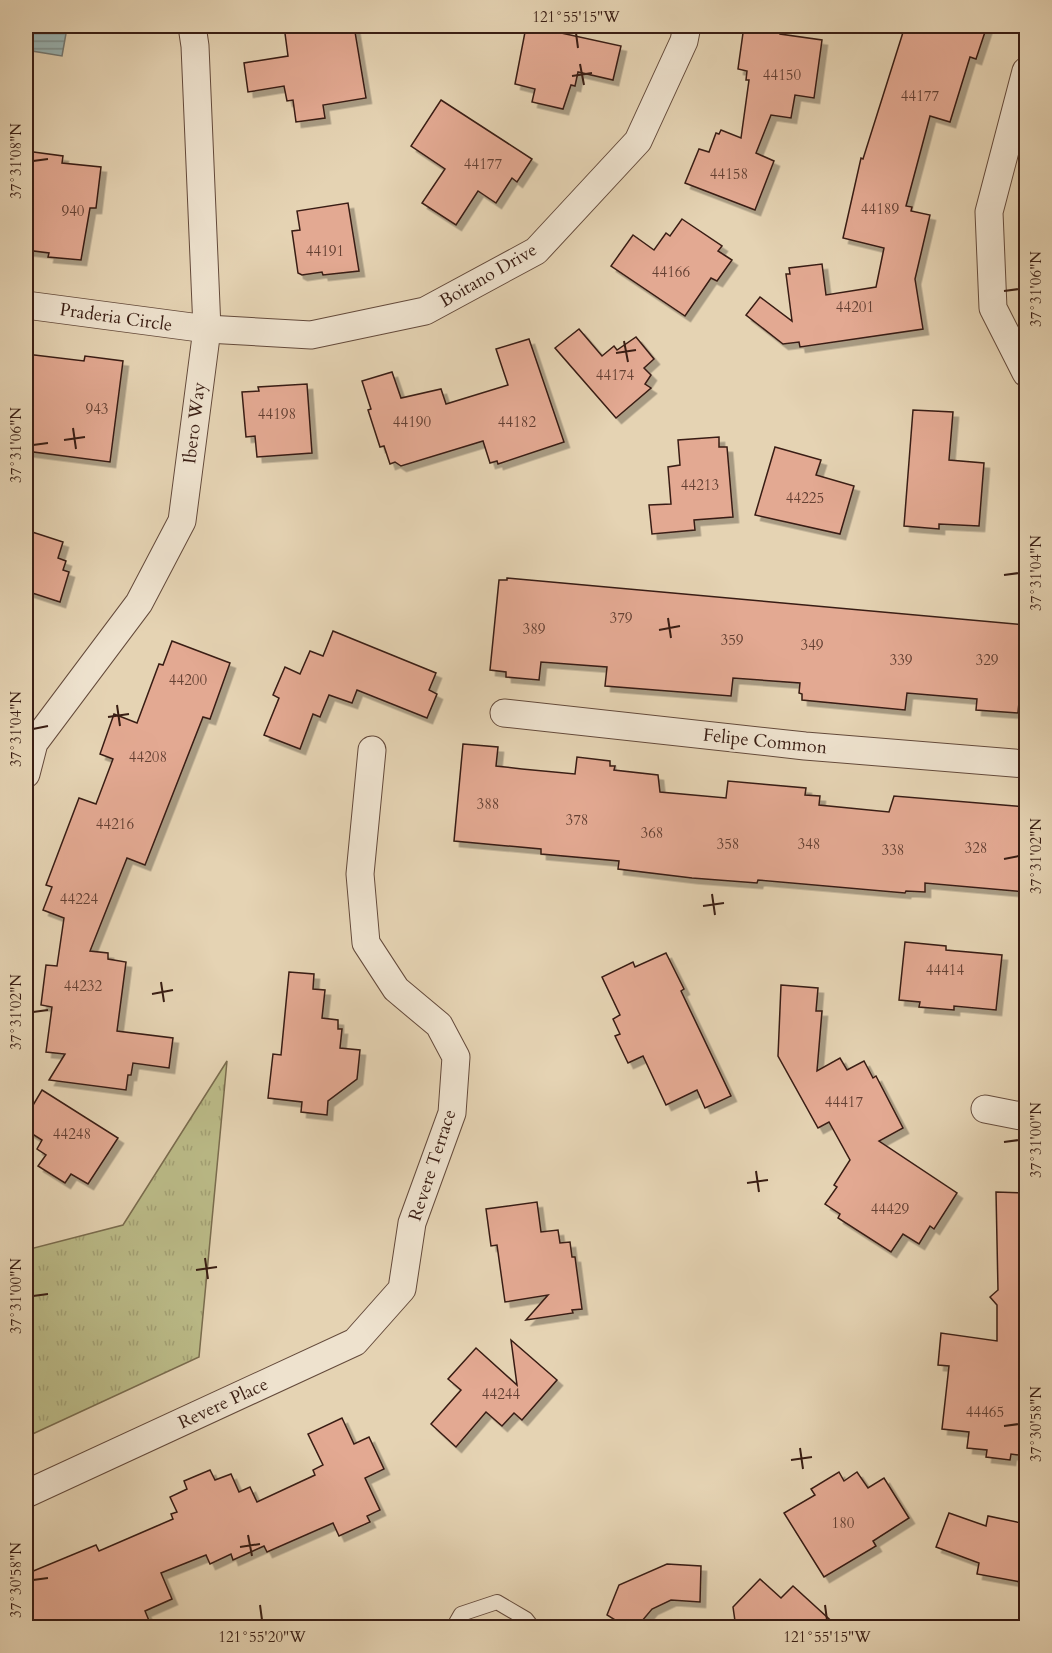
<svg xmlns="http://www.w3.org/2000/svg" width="1052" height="1653" viewBox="0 0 1052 1653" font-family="Cardo,serif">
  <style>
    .grass { fill: url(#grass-tufts); stroke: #7a6c4e; stroke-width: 1.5 }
    .water { fill: url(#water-rules); stroke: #737975; stroke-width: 1.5 }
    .building { fill: #e3a992; stroke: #391d13; stroke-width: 1.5; filter: url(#shadow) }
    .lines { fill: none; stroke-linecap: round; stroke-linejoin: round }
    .service-casing { stroke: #644a3b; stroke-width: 16 }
    .minor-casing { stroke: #644a3b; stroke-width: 29 }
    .service { stroke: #eee2ce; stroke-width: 14 }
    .minor { stroke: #eee2ce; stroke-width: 27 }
    .ticks { fill: none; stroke: #391d13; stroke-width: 2 }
    .labels { text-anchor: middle; stroke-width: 4.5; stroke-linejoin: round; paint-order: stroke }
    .number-label { font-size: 15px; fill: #644033 }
    .street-label { font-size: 18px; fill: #391d13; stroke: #eee2ce }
    .neatline { fill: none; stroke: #391d13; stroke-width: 2 }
    .ticks-label { font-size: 15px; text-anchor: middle; fill: #391d13 }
  </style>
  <defs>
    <pattern id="grass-tufts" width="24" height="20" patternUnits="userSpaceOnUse" patternTransform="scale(1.5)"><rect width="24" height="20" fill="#bb8"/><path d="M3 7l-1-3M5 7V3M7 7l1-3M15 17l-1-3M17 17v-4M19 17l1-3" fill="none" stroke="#a2a074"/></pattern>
    <pattern id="water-rules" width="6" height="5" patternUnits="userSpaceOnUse" patternTransform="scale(1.5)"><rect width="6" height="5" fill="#99b6b7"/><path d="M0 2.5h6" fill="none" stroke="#7e9394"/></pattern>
    <filter id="shadow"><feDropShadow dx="5.5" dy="5.5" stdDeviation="0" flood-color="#0004"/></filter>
  </defs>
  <rect width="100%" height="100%" fill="#e5d3b3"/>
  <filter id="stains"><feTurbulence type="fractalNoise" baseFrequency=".00333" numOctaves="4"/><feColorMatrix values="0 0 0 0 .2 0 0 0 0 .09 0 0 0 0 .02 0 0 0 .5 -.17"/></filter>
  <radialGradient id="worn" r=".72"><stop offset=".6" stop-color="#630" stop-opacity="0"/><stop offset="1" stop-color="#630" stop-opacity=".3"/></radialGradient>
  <!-- grass -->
  <path class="grass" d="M227,1061L199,1357L26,1437V1250L123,1225Z"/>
  <!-- water -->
  <path class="water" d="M26,26L67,28L62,56L26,50Z"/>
  <!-- building -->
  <g class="building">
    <path d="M284,26H354L366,98L323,105L325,118L296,122L293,100L287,101L284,86L248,92L244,63L288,56Z"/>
    <path d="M529,26L621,46L613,80L578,72L575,86L571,85L563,109L532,102L535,89L515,84L525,32L527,33Z"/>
    <path d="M744,26L780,29V34L822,40L814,98L795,95L791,118L771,115L756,153L774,161L755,210L685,183L699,149L709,152L716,133L719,134L721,130L741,138L749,80H746L747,71L738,69Z"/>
    <path d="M905,26H987L976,59L970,57L950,122L930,116L906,206L912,207L911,211L930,215L915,279L923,329L800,347L799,342L783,344L746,315L760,297L792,321L786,274H790L789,268L822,264L826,295L876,287L884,248L843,238L861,158L863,159Z"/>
    <path d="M441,100L532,159L517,182L512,178L496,203L478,191L456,225L422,203L445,169L411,146Z"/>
    <path d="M26,151L63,156L62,163L101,167L96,208H90L81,260L48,257L49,253L26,250Z"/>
    <path d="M348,203L359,271L323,275L322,272L302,275L298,273L292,231L300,230L297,211Z"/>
    <path d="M682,219L722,246L718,251L732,260L717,281L711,278L685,316L611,266L633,235L654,250L666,233L670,236Z"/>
    <path d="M579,329L602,356L614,346L617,350L636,337L654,359L644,368L651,375L645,384L651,388L616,418L555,348Z"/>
    <path d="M529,339L564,442L498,464L497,461L490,463L483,441L401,466L395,462L390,464L384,446L380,447L368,410L371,409L362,381L392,372L401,398L441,389L446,404L508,385L496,349Z"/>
    <path d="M26,354L84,361L85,356L123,361L110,462L26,451Z"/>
    <path d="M307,384L312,453L257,457L255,436L246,437L242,392L259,391L258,387Z"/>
    <path d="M913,410L953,412L949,460L984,463L979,526L939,524V529L904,526Z"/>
    <path d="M719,437V447H727L733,517L694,520L695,530L652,534L649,505L671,504L668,467L680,465L678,440Z"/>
    <path d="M775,447L821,460L816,475L854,486L840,534L755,515Z"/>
    <path d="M26,530L63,542L58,558L66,561L63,570L69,572L60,602L26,591Z"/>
    <path d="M507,578L1026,625L1018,713L976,710L977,699L907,693L905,710L802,700V694L799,693L800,683L733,678L731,696L605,686L607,667L541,662L539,680L506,677V672L490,670L499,580H507Z"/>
    <path d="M333,631L436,673L429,690L437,694L427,718L357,690L352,703L329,695L320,717L313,714L300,749L264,735L279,698L273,695L285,667L300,674L310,651L323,656Z"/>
    <path d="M172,641L230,663L210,719L203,717L145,865L127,858L90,951L108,953V959L126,962L117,1031L173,1038L169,1068L133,1063L131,1075H128L126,1090L49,1080L65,1054L46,1052L52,1007L41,1005L46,965L57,966L64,918L43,910L52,887L46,885L79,798L96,804L113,759L100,754L114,714L137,723L159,664L163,665Z"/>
    <path d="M463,744L498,747L496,766L522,769L575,774L577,757L610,761V766H615L614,770L658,775L660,792L726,798L728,781L806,788L805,795L820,796L819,805L889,812L894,796L1026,807V892L925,883V892L906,891L905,893L758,880L757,883L692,878L618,869L619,861L541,854V849L454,841Z"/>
    <path d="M905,942L946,946V950L1002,955L996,1010L954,1006V1010L919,1007L920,1002L899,1000Z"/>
    <path d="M666,953L684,989L681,991L731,1096L705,1108L697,1090L666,1105L643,1056L628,1063L615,1036L620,1034L613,1019L620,1015L602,977L633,962L635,967Z"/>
    <path d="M289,972L314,974L313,989L325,990L322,1018L338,1020V1029H342L340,1048L360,1050L357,1079L328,1101L327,1115L301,1112L302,1102L268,1098L273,1054L281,1055Z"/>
    <path d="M781,985L818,988L816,1011H822L817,1071L840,1058L847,1070L864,1061L873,1078L876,1076L903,1128L879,1141L957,1193L934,1229L930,1226L919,1244L903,1234L891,1252L838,1218L840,1214L825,1204L837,1187L834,1185L850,1160L829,1122L818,1128L778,1056Z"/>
    <path d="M42,1090L118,1138L88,1184L71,1174L65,1183L38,1166L46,1155L37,1149L42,1140L26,1130V1117Z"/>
    <path d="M996,1192L1026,1193V1456L1011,1454L1010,1460L986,1457L987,1450L967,1448L969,1432L942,1429L949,1366L938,1365L941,1333L997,1341V1305L990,1297L998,1290Z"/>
    <path d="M537,1202L541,1232L558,1230L560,1243L570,1242L572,1257H575L582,1309L572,1310L573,1313L526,1320L548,1295L505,1302L497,1245L491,1246L486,1209Z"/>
    <path d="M511,1340L557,1380L522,1420L514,1413L502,1426L486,1412L456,1447L431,1424L461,1390L448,1379L476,1348L517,1385Z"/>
    <path d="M342,1418L354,1444L369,1437L384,1469L365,1478L380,1510L367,1516L370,1522L339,1536L333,1523L267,1552L264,1546L233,1560L231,1554L210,1564L206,1555L161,1573L172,1599L145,1611L152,1628H26V1574L96,1545L99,1551L173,1519L171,1514L177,1512L170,1497L187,1489L184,1481L210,1470L215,1480L231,1474L239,1492L250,1487L257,1502L315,1475L313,1470L323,1465L308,1434Z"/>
    <path d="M839,1472L844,1481L857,1472L868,1488L884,1478L909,1518L873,1541L876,1546L824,1577L784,1513L815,1495L811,1489Z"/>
    <path d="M949,1513L986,1526L988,1516L1026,1524V1583L977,1574L979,1563L936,1547Z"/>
    <path d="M667,1564L701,1566L700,1602L671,1600L652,1609L636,1628H628L607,1615L619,1585Z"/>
    <path d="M760,1579L781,1598L793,1586L839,1628H736L733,1607Z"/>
  </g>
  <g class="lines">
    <defs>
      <path id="service" d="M453,1628L461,1614L497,1602L526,1619L533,1628"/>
      <g id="minor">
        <path d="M1026,71L989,212L993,308L1026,373"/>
        <path d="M26,305L207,329L311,335L425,311L536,251L638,141L684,41L687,26"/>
        <path d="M504,713L805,746L1026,764"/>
        <path d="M26,774L34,743L139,603L182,521L207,329L195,46L192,26"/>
        <path d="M985,1109L1026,1117"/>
        <path d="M26,1494L355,1342L402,1289L412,1223L452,1113L456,1057L439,1025L396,989L366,943L360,874L372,750"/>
      </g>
    </defs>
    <!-- service casing -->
    <use href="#service" class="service-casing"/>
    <!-- minor casing -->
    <use href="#minor" class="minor-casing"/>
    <!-- service -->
    <use href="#service" class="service"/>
    <!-- minor -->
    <use href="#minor" class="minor"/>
  </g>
  <!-- ticks -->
  <path class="ticks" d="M576,33L578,48M580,64L584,85M572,76L592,73M33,161L48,159M1004,291L1019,289M624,341L628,362M616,353L636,350M73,428L76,449M64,440L85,437M33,445L48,443M1004,575L1019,573M668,618L671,638M659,630L680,626M117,705L120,726M108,717L129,714M33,729L48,726M1004,859L1019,856M712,894L715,915M703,906L724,903M161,982L164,1002M152,994L173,990M33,1012L48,1010M1004,1142L1019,1140M756,1171L759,1192M747,1183L768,1180M205,1258L208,1279M196,1270L217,1267M33,1296L48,1294M1004,1426L1019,1424M800,1448L803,1469M791,1460L812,1457M248,1535L252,1556M240,1547L260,1544M33,1580L48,1578M260,1605L262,1620M825,1605L827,1620"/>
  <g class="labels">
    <!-- number labels -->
    <g class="number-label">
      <text x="782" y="80">44150</text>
      <text x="920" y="101">44177</text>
      <text x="483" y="169">44177</text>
      <text x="729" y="179">44158</text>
      <text x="880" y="214">44189</text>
      <text x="73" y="216">940</text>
      <text x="325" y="256">44191</text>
      <text x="671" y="277">44166</text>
      <text x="855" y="312">44201</text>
      <text x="615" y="380">44174</text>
      <text x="97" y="414">943</text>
      <text x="277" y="419">44198</text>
      <text x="412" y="427">44190</text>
      <text x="517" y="427">44182</text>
      <text x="700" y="490">44213</text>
      <text x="805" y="503">44225</text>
      <text x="621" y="623">379</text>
      <text x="534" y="634">389</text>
      <text x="732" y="645">359</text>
      <text x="812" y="650">349</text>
      <text x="901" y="665">339</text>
      <text x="987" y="665">329</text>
      <text x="188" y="685">44200</text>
      <text x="148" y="762">44208</text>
      <text x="488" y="809">388</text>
      <text x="577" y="825">378</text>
      <text x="115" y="829">44216</text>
      <text x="652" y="838">368</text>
      <text x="728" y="849">358</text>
      <text x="809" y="849">348</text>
      <text x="976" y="853">328</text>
      <text x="893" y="855">338</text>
      <text x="79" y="904">44224</text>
      <text x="945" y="975">44414</text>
      <text x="83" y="991">44232</text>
      <text x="844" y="1107">44417</text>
      <text x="72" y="1139">44248</text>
      <text x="890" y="1214">44429</text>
      <text x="501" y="1399">44244</text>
      <text x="985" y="1417">44465</text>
      <text x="843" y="1528">180</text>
    </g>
    <!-- street labels -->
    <g class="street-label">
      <text transform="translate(488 275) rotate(-30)" y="6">Boitano Drive</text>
      <text transform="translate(116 317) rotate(8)" y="6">Praderia Circle</text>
      <text transform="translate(194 423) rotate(-83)" y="6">Ibero Way</text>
      <text transform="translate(765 741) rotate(6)" y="6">Felipe Common</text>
      <text transform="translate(432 1165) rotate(-72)" y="6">Revere Terrace</text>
      <text transform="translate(223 1403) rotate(-25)" y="6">Revere Place</text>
    </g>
  </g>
  <!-- margin -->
  <rect width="1052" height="1653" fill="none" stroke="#e5d3b3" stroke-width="66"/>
  <rect x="33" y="33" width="986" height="1587" class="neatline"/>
  <g class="ticks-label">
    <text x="576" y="22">121°55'15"W</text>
    <text transform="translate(16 161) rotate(-90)" y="5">37°31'08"N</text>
    <text transform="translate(1036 289) rotate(-90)" y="5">37°31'06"N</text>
    <text transform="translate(16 445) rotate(-90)" y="5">37°31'06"N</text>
    <text transform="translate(1036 573) rotate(-90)" y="5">37°31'04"N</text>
    <text transform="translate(16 729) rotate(-90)" y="5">37°31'04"N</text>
    <text transform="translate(1036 856) rotate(-90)" y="5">37°31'02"N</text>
    <text transform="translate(16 1012) rotate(-90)" y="5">37°31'02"N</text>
    <text transform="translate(1036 1140) rotate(-90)" y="5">37°31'00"N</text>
    <text transform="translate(16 1296) rotate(-90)" y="5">37°31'00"N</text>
    <text transform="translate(1036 1424) rotate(-90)" y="5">37°30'58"N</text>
    <text transform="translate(16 1580) rotate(-90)" y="5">37°30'58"N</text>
    <text x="262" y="1642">121°55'20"W</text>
    <text x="827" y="1642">121°55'15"W</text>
  </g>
  <rect width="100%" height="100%" filter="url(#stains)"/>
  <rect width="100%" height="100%" fill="url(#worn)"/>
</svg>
